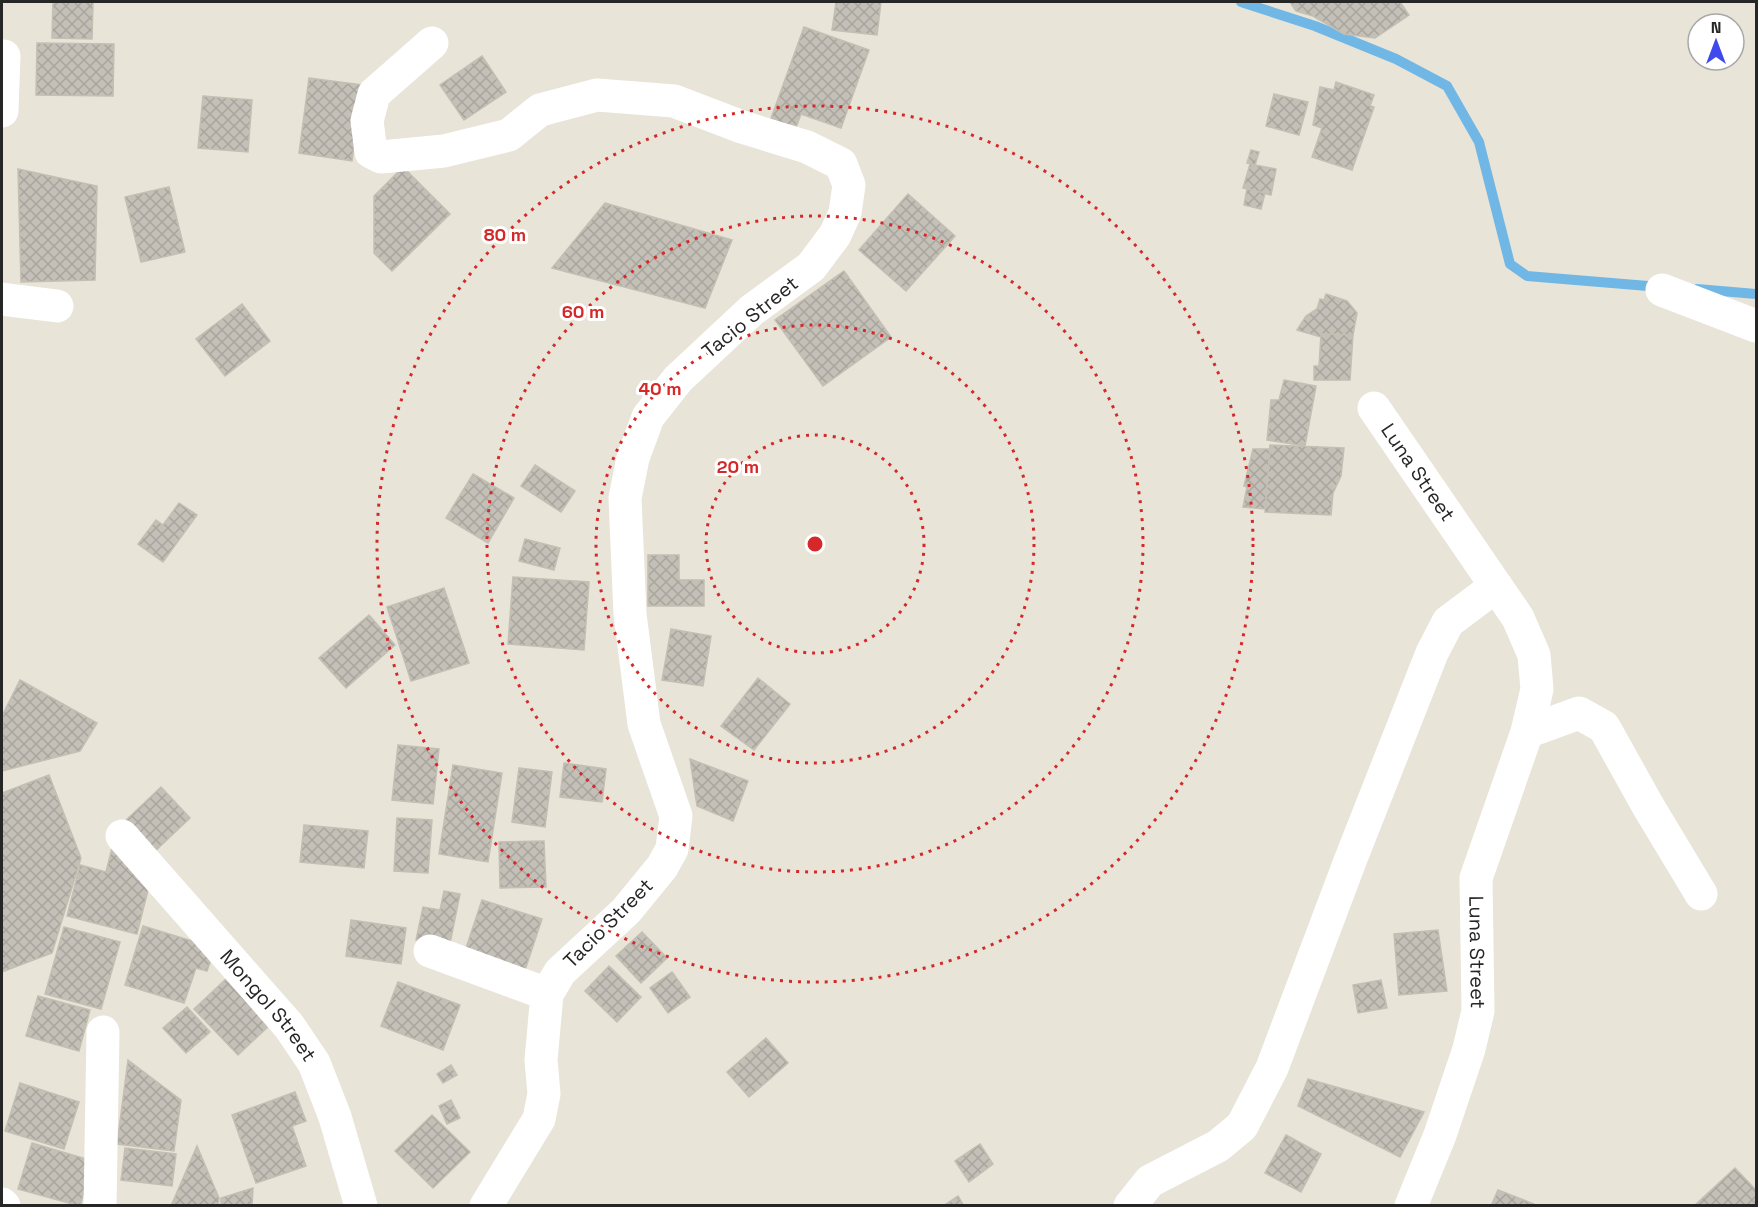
<svg xmlns="http://www.w3.org/2000/svg" width="1758" height="1207" viewBox="0 0 1758 1207" font-family="'Space Grotesk',sans-serif">
  <style>
    .lines { fill: none; stroke-linecap: round; stroke-linejoin: round }
    .stream { stroke: #70b7e6; stroke-width: 10 }
    .building { fill: url(#building-cross-hatch); stroke: #c3bfb2; stroke-width: 1.5 }
    .minor { stroke: #fff; stroke-width: 33 }
    .ring { fill: none; stroke: #d62828; stroke-width: 3; stroke-dasharray: 3 6 }
    .labels { text-anchor: middle; stroke-width: 6; stroke-linejoin: round; paint-order: stroke }
    .street-label { font-size: 20px; fill: #262626; stroke: #fff }
    .centre { fill: #d62828; stroke: #fff; stroke-width: 3 }
    .ring-label { font-size: 18px; text-anchor: middle; font-weight: bold; fill: #d62828; stroke: #fff; stroke-width: 6; stroke-linejoin: round; paint-order: stroke }
  </style>
  <defs>
    <pattern id="building-cross-hatch" width="8" height="8" patternUnits="userSpaceOnUse" patternTransform="scale(1.5)"><rect width="8" height="8" fill="#c4c0b8"/><path d="M0 0l8 8M0 8l8-8" fill="none" stroke="#a8a59e"/></pattern>
  </defs>
  <rect width="100%" height="100%" fill="#e9e4d8"/>
  <g class="lines">
    <!-- stream -->
    <g class="stream">
      <path d="M1241,2L1315,26L1396,59L1447,86L1479,142L1510,264L1527,276L1660,287"/>
      <path d="M1697,289L1756,294"/>
    </g>
  </g>
  <!-- building -->
  <g class="building">
    <path d="M53,2H93L92,39L52,38Z"/>
    <path d="M836,2H881L877,35L832,30Z"/>
    <path d="M1290,2H1400L1409,15L1375,38L1344,34L1313,16L1296,11Z"/>
    <path d="M804,27L869,50L841,128L801,114L794,133L769,124Z"/>
    <path d="M37,43L114,44L113,96L36,95Z"/>
    <path d="M482,56L506,92L464,120L440,85Z"/>
    <path d="M309,78L362,85L352,161L299,153Z"/>
    <path d="M1336,82L1374,95L1370,106L1374,107L1352,170L1312,157L1322,128L1313,125L1320,87L1334,90Z"/>
    <path d="M1274,94L1308,102L1299,135L1266,126Z"/>
    <path d="M203,96L252,100L248,152L198,148Z"/>
    <path d="M1251,150L1259,152L1255,165L1247,163Z"/>
    <path d="M1250,164L1276,169L1271,195L1243,188Z"/>
    <path d="M403,167L450,214L392,271L374,253V196Z"/>
    <path d="M18,169L97,186L95,280L21,282Z"/>
    <path d="M169,187L185,252L141,262L125,197Z"/>
    <path d="M1247,189L1265,193L1261,209L1244,205Z"/>
    <path d="M908,194L955,236L906,291L859,250Z"/>
    <path d="M605,203L732,240L705,308L552,268Z"/>
    <path d="M844,271L891,337L823,386L775,320Z"/>
    <path d="M1326,294L1347,301L1357,313L1353,335L1321,334V337L1297,330L1306,316L1317,309L1320,299L1324,300Z"/>
    <path d="M242,304L270,341L225,376L196,339Z"/>
    <path d="M1321,334L1353,335L1350,380H1314V366H1319Z"/>
    <path d="M1284,380L1316,386L1305,446L1267,440L1271,400H1279Z"/>
    <path d="M1270,445L1344,448L1341,476L1333,493L1331,515L1265,512Z"/>
    <path d="M1253,449H1270L1265,509L1243,507L1247,487L1244,486Z"/>
    <path d="M535,465L575,491L561,512L521,486Z"/>
    <path d="M473,474L514,498L488,543L446,518Z"/>
    <path d="M179,503L197,515L163,562L138,544L156,520L163,525Z"/>
    <path d="M525,539L560,548L554,570L519,561Z"/>
    <path d="M648,555H679V580H704V606H648Z"/>
    <path d="M513,577L589,582L584,650L508,644Z"/>
    <path d="M444,588L469,663L411,681L387,607Z"/>
    <path d="M369,615L395,645L346,688L319,658Z"/>
    <path d="M671,629L711,636L703,686L662,680Z"/>
    <path d="M758,678L790,704L754,750L721,726Z"/>
    <path d="M20,680L97,723L80,751L2,771L3,714Z"/>
    <path d="M398,745L439,749L433,804L392,800Z"/>
    <path d="M690,759L748,781L733,821L697,806Z"/>
    <path d="M564,763L606,769L602,802L560,797Z"/>
    <path d="M453,765L502,773L488,862L439,854Z"/>
    <path d="M519,768L552,772L545,827L512,822Z"/>
    <path d="M49,775L81,858L52,953L2,972V793Z"/>
    <path d="M161,787L190,818L152,854L122,824Z"/>
    <path d="M397,818L432,820L428,873L394,871Z"/>
    <path d="M304,825L368,831L364,868L300,862Z"/>
    <path d="M544,841L546,887L500,888L499,842Z"/>
    <path d="M112,848L149,886L137,934L67,916L80,865L106,872Z"/>
    <path d="M444,891L460,894L449,948L416,940L423,907L440,910Z"/>
    <path d="M482,900L542,919L523,976L463,957Z"/>
    <path d="M351,920L406,928L401,964L346,956Z"/>
    <path d="M143,926L215,948L207,971L196,968L184,1003L125,985Z"/>
    <path d="M64,927L120,942L101,1009L45,994Z"/>
    <path d="M1438,930L1447,991L1399,995L1394,934Z"/>
    <path d="M642,932L667,958L641,983L616,956Z"/>
    <path d="M609,966L641,997L617,1022L585,991Z"/>
    <path d="M672,972L690,997L668,1013L650,988Z"/>
    <path d="M228,977L272,1023L238,1055L194,1009Z"/>
    <path d="M1381,980L1387,1008L1358,1013L1353,985Z"/>
    <path d="M398,982L460,1005L443,1050L381,1026Z"/>
    <path d="M38,996L90,1010L79,1051L26,1036Z"/>
    <path d="M187,1007L210,1032L186,1053L163,1028Z"/>
    <path d="M766,1038L788,1063L749,1097L727,1072Z"/>
    <path d="M128,1060L181,1100L174,1151L117,1144Z"/>
    <path d="M451,1065L457,1075L443,1083L437,1074Z"/>
    <path d="M1308,1079L1424,1112L1400,1157L1298,1106Z"/>
    <path d="M20,1083L79,1102L64,1149L5,1131Z"/>
    <path d="M295,1092L306,1121L292,1126L306,1166L256,1183L232,1115Z"/>
    <path d="M451,1100L460,1118L447,1124L439,1106Z"/>
    <path d="M432,1115L470,1152L433,1188L395,1151Z"/>
    <path d="M1286,1135L1321,1154L1301,1192L1265,1173Z"/>
    <path d="M32,1143L93,1161L80,1206L18,1189Z"/>
    <path d="M980,1144L993,1164L969,1182L955,1161Z"/>
    <path d="M197,1146L219,1198L218,1206H171Z"/>
    <path d="M125,1148L176,1154L172,1186L121,1180Z"/>
    <path d="M1735,1168L1756,1190V1206H1694Z"/>
    <path d="M253,1188L252,1206H221V1198Z"/>
    <path d="M1498,1190L1534,1204V1206H1491Z"/>
    <path d="M958,1196L964,1206H943Z"/>
  </g>
  <g class="lines">
    <!-- minor -->
    <g class="minor">
      <path d="M432,43L374,94L367,121L371,152L381,157L444,151L509,135L540,110L597,95L674,101L742,127L807,147L841,164L849,185L845,213L835,235L811,267L752,310L678,379L648,417L633,458L625,498L630,614L644,724L676,816L672,849L662,867L626,911L560,972L547,994L541,1060L544,1094L539,1119L486,1206"/>
      <path d="M2,111L4,56"/>
      <path d="M1662,290L1756,326"/>
      <path d="M2,299L57,306"/>
      <path id="s1" d="M1374,408L1518,618L1534,655L1537,689L1527,732L1476,878L1478,1011L1469,1049L1440,1135L1411,1206"/>
      <path d="M1527,732L1579,713L1604,727L1648,806L1701,894"/>
      <path id="s2" d="M122,836L289,1026L314,1063L335,1117L361,1206"/>
      <path d="M430,951L547,994"/>
      <path d="M2,1204L4,1206"/>
      <path d="M100,1206L103,1032"/>
      <path d="M1130,1206L1150,1181L1218,1146L1242,1126L1272,1068L1350,861L1432,653L1448,622L1496,586"/>
    </g>
  </g>
  <!-- distance rings -->
  <g class="ring">
    <circle cx="815" cy="544" r="109"/>
    <circle cx="815" cy="544" r="219"/>
    <circle cx="815" cy="544" r="328"/>
    <circle cx="815" cy="544" r="438"/>
  </g>
  <g class="labels">
    <!-- street labels -->
    <g class="street-label">
      <text transform="translate(750 317) rotate(-39)" y="7">Tacio Street</text>
      <text dy="7" stroke="none"><textPath href="#s1" startOffset="78">Luna Street</textPath></text>
      <text transform="translate(608 923) rotate(-45)" y="7">Tacio Street</text>
      <text dy="7" stroke="none"><textPath href="#s1" startOffset="602">Luna Street</textPath></text>
      <text dy="7" stroke="none"><textPath href="#s2" startOffset="224">Mongol Street</textPath></text>
    </g>
  </g>
  <circle cx="815" cy="544" r="9" class="centre"/>
  <g class="ring-label">
    <text x="505" y="241">80 m</text>
    <text x="583" y="318">60 m</text>
    <text x="660" y="395">40 m</text>
    <text x="738" y="473">20 m</text>
  </g>
  <!-- border -->
  <rect width="1758" height="1207" fill="none" stroke="#262626" stroke-width="6"/>
  <!-- north arrow -->
  <g transform="translate(1716 42)"><circle r="28" fill="#ffffff" stroke="#a8a8a8" stroke-width="1.5"/>
  <path d="M0-4.5L10 22L0 15L-10 22Z" fill="#3f49ee"/>
  <text y="-9" font-size="16" font-weight="bold" text-anchor="middle" fill="#262626">N</text>
  </g>
</svg>
